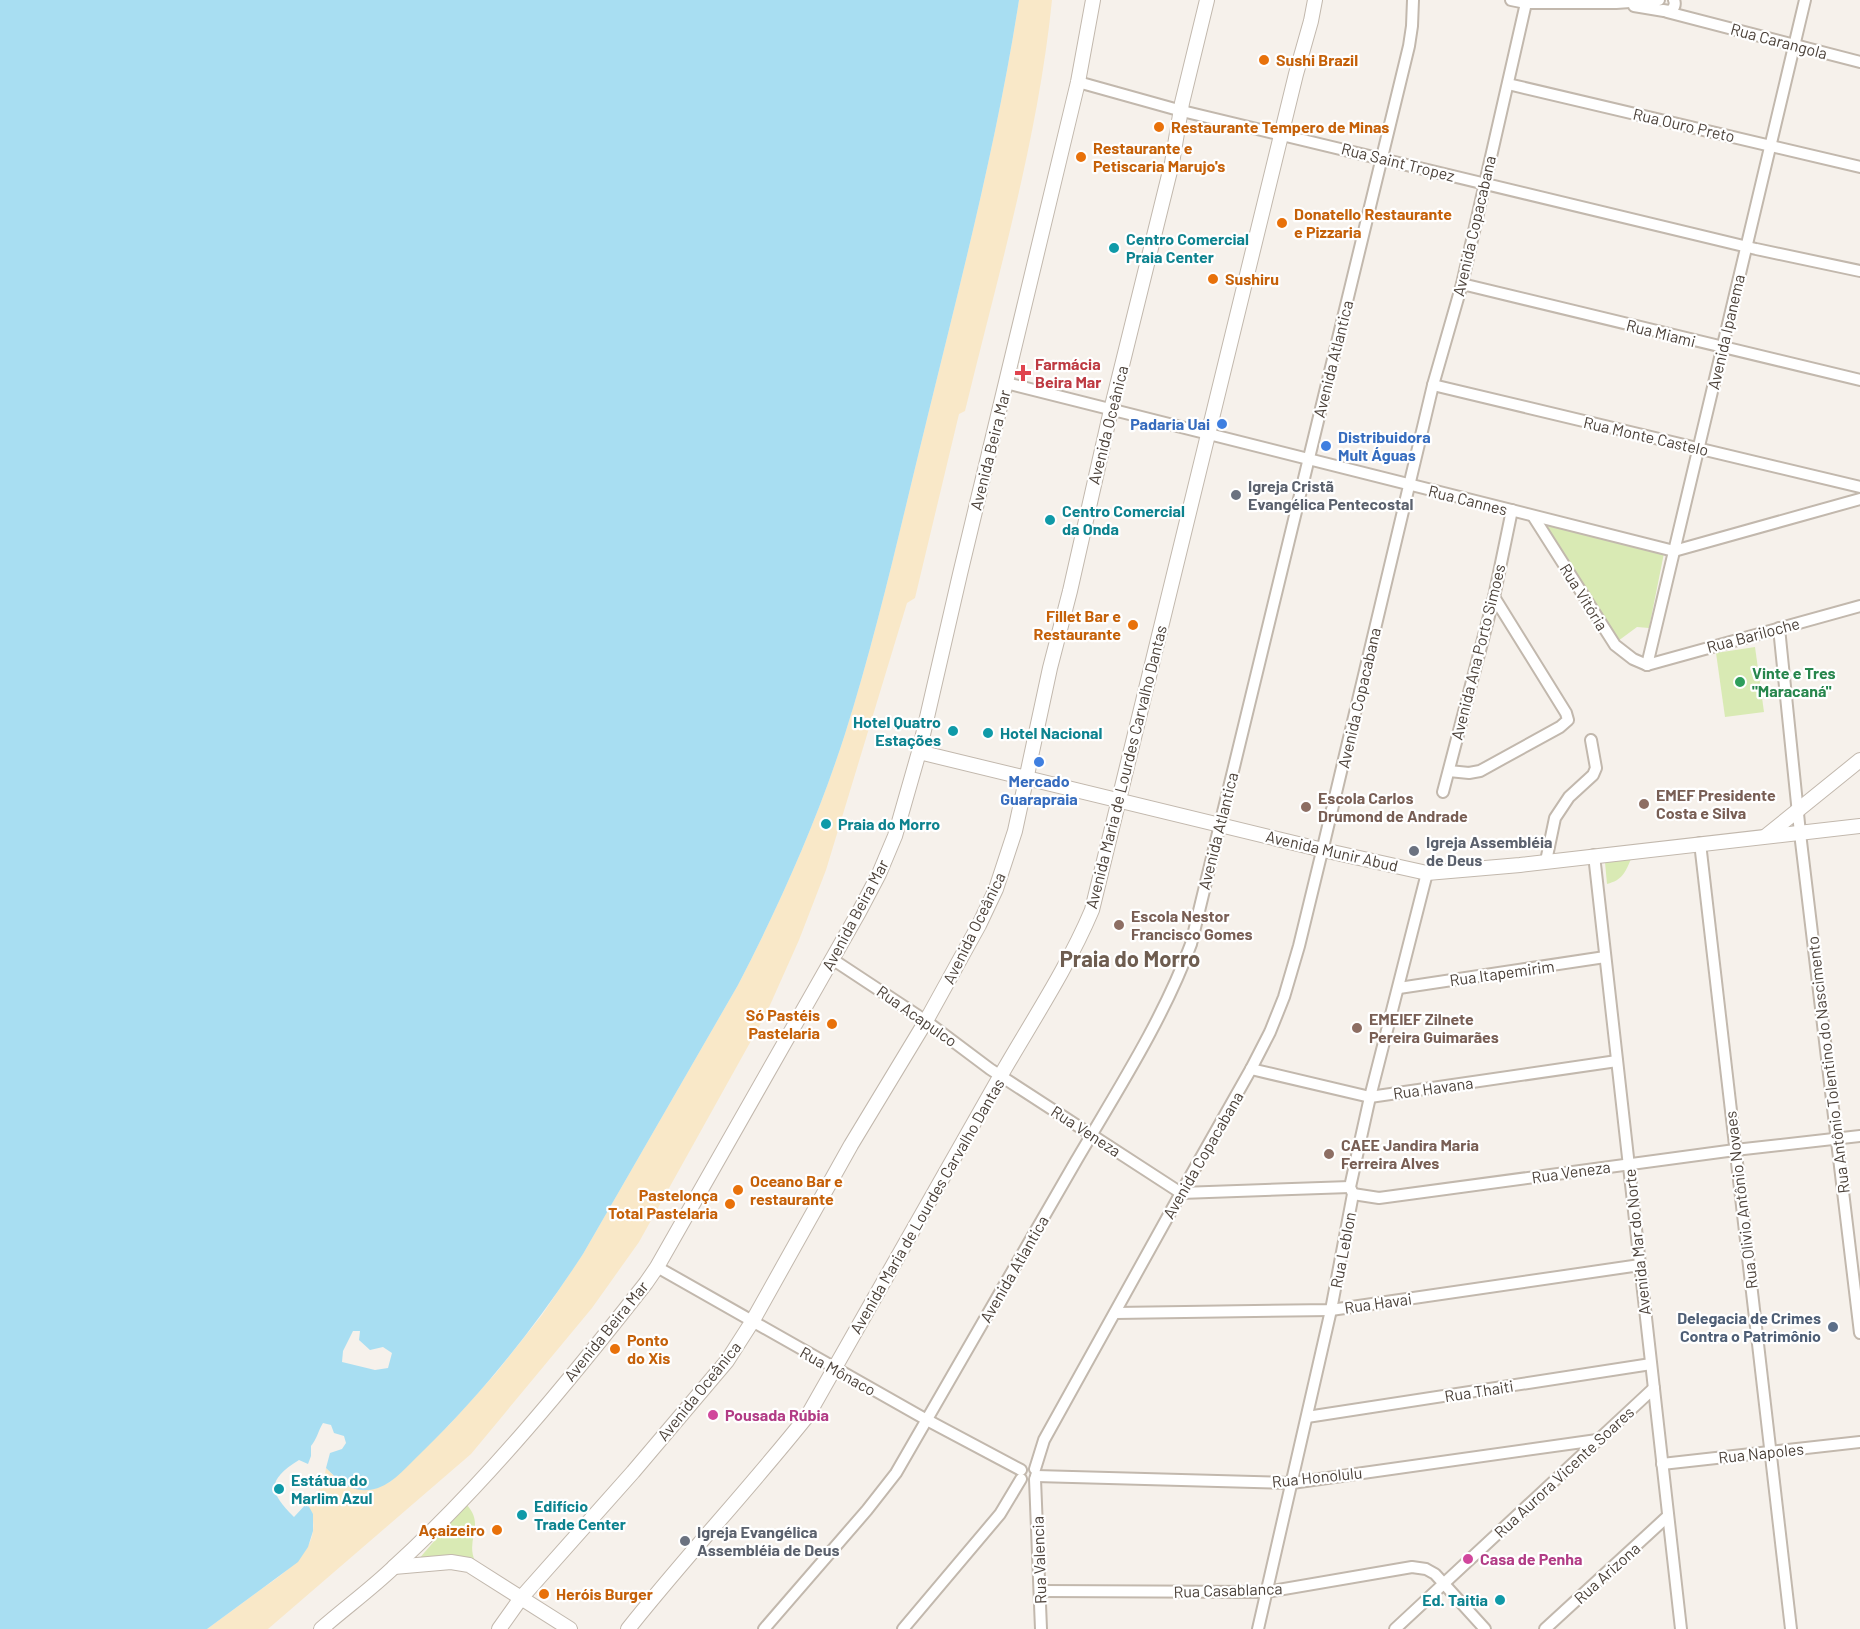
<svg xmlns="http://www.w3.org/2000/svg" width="1860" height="1629" viewBox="0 0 1860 1629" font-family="Barlow,sans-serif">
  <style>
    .green { fill: #d9eab4 }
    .sand { fill: #f9e8c8 }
    .water { fill: #a8def2; fill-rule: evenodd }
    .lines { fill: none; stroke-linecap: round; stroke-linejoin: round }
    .minor-casing { stroke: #c2b8ad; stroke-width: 14 }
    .tertiary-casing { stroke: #c2b8ad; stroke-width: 16 }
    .minor { stroke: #fff; stroke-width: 10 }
    .tertiary { stroke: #fff; stroke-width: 14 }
    .food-dot { fill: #e8710a; stroke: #fff; stroke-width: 2 }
    .culture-dot { fill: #0f9aa8; stroke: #fff; stroke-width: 2 }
    .health-dot { fill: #e0444e; stroke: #fff; stroke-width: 2 }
    .shop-dot { fill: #3f7fe0; stroke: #fff; stroke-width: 2 }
    .worship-dot { fill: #6b7280; stroke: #fff; stroke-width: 2 }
    .leisure-dot { fill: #2e9e5b; stroke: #fff; stroke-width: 2 }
    .education-dot { fill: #8d6e63; stroke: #fff; stroke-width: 2 }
    .service-dot { fill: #5c6f8a; stroke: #fff; stroke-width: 2 }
    .hotel-dot { fill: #d1479c; stroke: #fff; stroke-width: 2 }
    .labels { text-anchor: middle; stroke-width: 4.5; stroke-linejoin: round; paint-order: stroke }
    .street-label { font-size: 16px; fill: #4b4139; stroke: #fff }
    .food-label { font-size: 16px; font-weight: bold; fill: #c56008; stroke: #fff; text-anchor: start }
    .culture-label { font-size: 16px; font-weight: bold; fill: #0d838f; stroke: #fff; text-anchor: start }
    .health-label { font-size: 16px; font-weight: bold; fill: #be3a42; stroke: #fff; text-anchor: start }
    .shop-label { font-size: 16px; font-weight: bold; fill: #366cbe; stroke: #fff; text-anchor: end }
    .worship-label { font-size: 16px; font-weight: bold; fill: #5b616d; stroke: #fff; text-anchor: start }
    .leisure-label { font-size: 16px; font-weight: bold; fill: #27864d; stroke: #fff; text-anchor: start }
    .education-label { font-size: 16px; font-weight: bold; fill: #785e54; stroke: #fff; text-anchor: start }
    .service-label { font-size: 16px; font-weight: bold; fill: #4e5e75; stroke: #fff; text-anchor: end }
    .hotel-label { font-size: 16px; font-weight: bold; fill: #b23c85; stroke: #fff; text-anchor: start }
    .district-label { font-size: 22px; font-weight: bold; fill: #6e5d50; stroke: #fff }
  </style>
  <rect width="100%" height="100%" fill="#f6f1eb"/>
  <!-- green -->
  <g class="green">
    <path d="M1544,525L1664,553L1649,628L1637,627L1618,641Z"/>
    <path d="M1755,647L1764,712L1725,717L1716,653Z"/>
    <path d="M1631,859C1625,873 1622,880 1607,884L1605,862Z"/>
    <path d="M466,1504C486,1525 465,1539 475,1561L454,1556L418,1560Z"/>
  </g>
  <!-- sand -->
  <path class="sand" d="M1019,0H1052C1038,139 998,275 965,411L959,414L915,598L907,603L826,870L799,940L766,1014L639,1242L592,1308L471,1454L268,1629H207C223,1617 240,1605 256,1593C286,1572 330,1545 307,1503L323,1485L326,1468L341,1483L362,1490L377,1488L390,1482L449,1425L496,1373L542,1315L583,1254L738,985C780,904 817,821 845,734C878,630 901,524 927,419C961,280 997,142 1019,0Z"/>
  <!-- water -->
  <path class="water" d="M0,0H1019C997,142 961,280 927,419C901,524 878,630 845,734C817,821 780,904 738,985L583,1254C536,1326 483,1393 421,1453C408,1465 395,1482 378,1488C354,1495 342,1484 326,1468L330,1453L342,1449L346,1443L344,1436L334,1433L331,1425L323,1423C318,1431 317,1439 311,1446V1456L308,1464L299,1460C267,1480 268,1491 294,1517L307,1503L313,1514V1531L308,1547L298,1562L207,1629H0ZM353,1331H360L359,1340L370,1350L383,1347L392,1353L388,1368L375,1370L342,1362L343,1351Z"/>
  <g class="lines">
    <defs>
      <g id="minor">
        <path d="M1511,0L1526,3H1616L1659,0"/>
        <path d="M1634,6L1664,11"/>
        <path d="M1663,10L1669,11C1674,9 1676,5 1674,0"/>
        <path d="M1667,12L1860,62"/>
        <path d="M1078,82L1182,111L1756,249L1860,271"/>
        <path d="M1508,84L1860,167"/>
        <path d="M1462,284L1860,380"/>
        <path d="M1006,383L1674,551L1860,499"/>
        <path d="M1433,385L1860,487"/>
        <path d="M1533,516L1615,645L1633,659L1647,665"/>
        <path d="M1779,628L1800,833L1860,1333"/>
        <path d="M1647,665L1805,0"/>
        <path d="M1647,665L1860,606"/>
        <path d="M1449,771L1469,773L1480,771L1560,727L1568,720L1566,713L1494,597"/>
        <path d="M1443,792L1494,597L1512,510"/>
        <path d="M1700,843L1791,1629"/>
        <path d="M1594,855L1681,1629"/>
        <path d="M1546,861L1555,818L1569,797L1593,775L1596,768L1591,740"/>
        <path d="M832,959L926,1021L990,1069L1181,1193L1350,1187"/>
        <path d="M1399,988L1605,957"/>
        <path d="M1251,1069L1370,1097L1617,1061"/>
        <path d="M1353,1194L1379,1198L1735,1150L1860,1136"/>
        <path d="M657,1267L927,1420L1021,1470"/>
        <path d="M1115,1313L1331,1310L1640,1265"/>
        <path d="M1307,1417L1651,1364"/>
        <path d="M1662,1464L1860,1442"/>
        <path d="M1035,1469L1044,1440L1181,1193L1251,1069L1270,1032L1284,997L1299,946L1325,839L1433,385L1462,284L1526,3"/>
        <path d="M1036,1476L1292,1483L1597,1440"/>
        <path d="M1035,1479L1041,1629"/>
        <path d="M1041,1591L1266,1592L1412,1567L1426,1569L1435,1574L1485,1629"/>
        <path d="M764,1629L867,1510L896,1473C956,1369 1016,1265 1076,1161C1117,1091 1163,1020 1191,944L1409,46L1412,26L1413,0"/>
        <path d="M903,1629L1000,1514L1021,1479"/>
        <path d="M1258,1629L1331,1310L1353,1194L1350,1187L1370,1097L1427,873"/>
        <path d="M1395,1629L1654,1388"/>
        <path d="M1545,1629L1668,1516"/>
      </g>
      <g id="tertiary">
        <path d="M919,752L1323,850L1427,873L1520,865L1860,826"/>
        <path d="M1766,836L1860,760"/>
        <path d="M394,1567L451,1562L469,1565L570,1629"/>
        <path d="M321,1629C345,1608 371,1589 394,1567C485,1484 570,1380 646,1283L657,1267L859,912L879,874L895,836L919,752L960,574L1078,82L1093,0"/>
        <path d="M499,1629L521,1598L633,1472L727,1361L752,1322L851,1145L926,1021L979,925L996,889L1015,831L1050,668L1070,591L1111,410L1172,163L1182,103L1207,0"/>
        <path d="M628,1629C686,1556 750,1488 808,1415L1001,1075C1032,1021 1067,969 1092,910L1296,74L1311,21L1315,0"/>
      </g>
    </defs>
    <!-- minor casing -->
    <use href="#minor" class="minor-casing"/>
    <!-- tertiary casing -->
    <use href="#tertiary" class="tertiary-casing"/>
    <!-- minor -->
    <use href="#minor" class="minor"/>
    <!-- tertiary -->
    <use href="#tertiary" class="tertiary"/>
  </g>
  <!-- markers -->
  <g class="food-dot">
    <circle cx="1264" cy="60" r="6"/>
    <circle cx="1159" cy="127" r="6"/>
    <circle cx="1081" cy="157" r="6"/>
    <circle cx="1282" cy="223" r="6"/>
    <circle cx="1213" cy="279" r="6"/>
    <circle cx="1133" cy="625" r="6"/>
    <circle cx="832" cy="1024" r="6"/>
    <circle cx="738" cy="1190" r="6"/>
    <circle cx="730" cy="1204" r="6"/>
    <circle cx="615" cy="1349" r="6"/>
    <circle cx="497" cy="1530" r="6"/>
    <circle cx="544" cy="1594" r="6"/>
  </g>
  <g class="culture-dot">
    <circle cx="1114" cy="248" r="6"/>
    <circle cx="1050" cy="520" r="6"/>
    <circle cx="953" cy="731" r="6"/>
    <circle cx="988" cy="733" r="6"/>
    <circle cx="826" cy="824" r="6"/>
    <circle cx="279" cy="1489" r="6"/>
    <circle cx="522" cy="1515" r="6"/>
    <circle cx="1500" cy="1600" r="6"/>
  </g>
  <path class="health-dot" d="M1020 364h6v6h6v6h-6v6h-6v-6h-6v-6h6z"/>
  <g class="shop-dot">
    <circle cx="1222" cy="424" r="6"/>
    <circle cx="1326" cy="446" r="6"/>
    <circle cx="1039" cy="762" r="6"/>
  </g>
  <g class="worship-dot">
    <circle cx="1236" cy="495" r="6"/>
    <circle cx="1414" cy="851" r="6"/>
    <circle cx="685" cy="1541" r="6"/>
  </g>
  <circle class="leisure-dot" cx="1740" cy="682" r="6"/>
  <g class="education-dot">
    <circle cx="1644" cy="804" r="6"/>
    <circle cx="1306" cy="807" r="6"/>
    <circle cx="1119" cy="925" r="6"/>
    <circle cx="1357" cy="1028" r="6"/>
    <circle cx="1329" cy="1154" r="6"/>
  </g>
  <circle class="service-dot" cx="1833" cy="1327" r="6"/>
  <g class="hotel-dot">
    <circle cx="713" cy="1415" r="6"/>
    <circle cx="1468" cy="1559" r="6"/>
  </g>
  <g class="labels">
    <!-- street labels -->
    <g class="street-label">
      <text transform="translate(1779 41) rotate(15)" y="6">Rua Carangola</text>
      <text transform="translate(1684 125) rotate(13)" y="6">Rua Ouro Preto</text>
      <text transform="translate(1398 162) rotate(14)" y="6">Rua Saint Tropez</text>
      <text transform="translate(1474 226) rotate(-77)" y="6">Avenida Copacabana</text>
      <text transform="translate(1726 332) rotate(-77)" y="6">Avenida Ipanema</text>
      <text transform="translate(1661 333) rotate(14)" y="6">Rua Miami</text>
      <text transform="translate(1333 359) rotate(-76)" y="6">Avenida Atlantica</text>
      <text transform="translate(1108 425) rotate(-76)" y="6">Avenida Oceânica</text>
      <text transform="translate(1646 436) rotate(13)" y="6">Rua Monte Castelo</text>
      <text transform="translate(990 450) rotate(-76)" y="6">Avenida Beira Mar</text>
      <text transform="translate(1468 500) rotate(14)" y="6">Rua Cannes</text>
      <text transform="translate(1584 597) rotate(58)" y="6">Rua Vitória</text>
      <text transform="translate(1753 635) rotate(-15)" y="6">Rua Bariloche</text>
      <text transform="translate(1478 652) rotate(-76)" y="6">Avenida Ana Porto Simoes</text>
      <text transform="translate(1359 698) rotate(-77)" y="6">Avenida Copacabana</text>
      <text transform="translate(1126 767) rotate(-76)" y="6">Avenida Maria de Lourdes Carvalho Dantas</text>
      <text transform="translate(1218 831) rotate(-76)" y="6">Avenida Atlantica</text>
      <text transform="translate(1332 851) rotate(13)" y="6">Avenida Munir Abud</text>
      <text transform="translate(855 915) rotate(-62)" y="6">Avenida Beira Mar</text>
      <text transform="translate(974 928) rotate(-64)" y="6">Avenida Oceânica</text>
      <text transform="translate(1502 973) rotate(-8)" y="6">Rua Itapemirim</text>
      <text transform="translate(917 1016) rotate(35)" y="6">Rua Acapulco</text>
      <text transform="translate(1828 1065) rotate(-97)" y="6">Rua Antônio Tolentino do Nascimento</text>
      <text transform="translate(1433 1088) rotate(-8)" y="6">Rua Havana</text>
      <text transform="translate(1086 1131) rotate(33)" y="6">Rua Veneza</text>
      <text transform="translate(1203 1155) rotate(-60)" y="6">Avenida Copacabana</text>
      <text transform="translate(1571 1172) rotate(-8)" y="6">Rua Veneza</text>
      <text transform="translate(1741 1200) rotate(-97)" y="6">Rua Olivio Antônio Novaes</text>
      <text transform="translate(927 1206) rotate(-60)" y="6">Avenida Maria de Lourdes Carvalho Dantas</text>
      <text transform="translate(1637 1242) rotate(-96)" y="6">Avenida Mar do Norte</text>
      <text transform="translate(1343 1250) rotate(-79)" y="6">Rua Leblon</text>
      <text transform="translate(1014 1269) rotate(-60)" y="6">Avenida Atlantica</text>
      <text transform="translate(1378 1303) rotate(-8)" y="6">Rua Havai</text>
      <text transform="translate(606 1331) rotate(-51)" y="6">Avenida Beira Mar</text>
      <text transform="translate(838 1371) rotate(29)" y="6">Rua Mônaco</text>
      <text transform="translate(699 1391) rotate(-51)" y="6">Avenida Oceânica</text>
      <text transform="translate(1479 1391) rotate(-9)" y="6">Rua Thaiti</text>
      <text transform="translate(1761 1453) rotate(-6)" y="6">Rua Napoles</text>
      <text transform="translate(1564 1472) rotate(-43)" y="6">Rua Aurora Vicente Soares</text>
      <text transform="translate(1317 1477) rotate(-6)" y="6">Rua Honolulu</text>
      <text transform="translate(1039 1560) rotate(-92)" y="6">Rua Valencia</text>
      <text transform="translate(1607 1573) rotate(-42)" y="6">Rua Arizona</text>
      <text transform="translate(1228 1590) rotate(-2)" y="6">Rua Casablanca</text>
    </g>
    <!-- food labels -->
    <g class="food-label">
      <text x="1276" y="66">Sushi Brazil</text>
      <text x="1171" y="133">Restaurante Tempero de Minas</text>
      <text x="1093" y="154">Restaurante e<tspan x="1093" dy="18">Petiscaria Marujo's</tspan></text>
      <text x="1294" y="220">Donatello Restaurante<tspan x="1294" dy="18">e Pizzaria</tspan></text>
      <text x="1225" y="285">Sushiru</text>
      <text x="1121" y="622" text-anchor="end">Fillet Bar e<tspan x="1121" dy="18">Restaurante</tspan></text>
      <text x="820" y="1021" text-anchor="end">Só Pastéis<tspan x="820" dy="18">Pastelaria</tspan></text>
      <text x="750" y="1187">Oceano Bar e<tspan x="750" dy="18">restaurante</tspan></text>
      <text x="718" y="1201" text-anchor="end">Pastelonça<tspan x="718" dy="18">Total Pastelaria</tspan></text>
      <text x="627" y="1346">Ponto<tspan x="627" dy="18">do Xis</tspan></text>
      <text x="485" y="1536" text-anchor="end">Açaizeiro</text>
      <text x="556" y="1600">Heróis Burger</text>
    </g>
    <!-- culture labels -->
    <g class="culture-label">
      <text x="1126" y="245">Centro Comercial<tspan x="1126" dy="18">Praia Center</tspan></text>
      <text x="1062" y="517">Centro Comercial<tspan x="1062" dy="18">da Onda</tspan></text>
      <text x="941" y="728" text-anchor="end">Hotel Quatro<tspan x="941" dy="18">Estações</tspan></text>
      <text x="1000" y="739">Hotel Nacional</text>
      <text x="838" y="830">Praia do Morro</text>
      <text x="291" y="1486">Estátua do<tspan x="291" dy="18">Marlim Azul</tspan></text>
      <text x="534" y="1512">Edifício<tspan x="534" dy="18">Trade Center</tspan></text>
      <text x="1488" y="1606" text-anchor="end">Ed. Taitia</text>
    </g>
    <!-- health labels -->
    <g class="health-label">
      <text x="1035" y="370">Farmácia<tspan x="1035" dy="18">Beira Mar</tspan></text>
    </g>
    <!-- shop labels -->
    <g class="shop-label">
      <text x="1210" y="430">Padaria Uai</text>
      <text x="1338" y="443" text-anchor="start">Distribuidora<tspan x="1338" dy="18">Mult Águas</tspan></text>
      <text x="1039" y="787" text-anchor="middle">Mercado<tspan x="1039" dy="18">Guarapraia</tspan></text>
    </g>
    <!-- worship labels -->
    <g class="worship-label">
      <text x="1248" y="492">Igreja Cristã<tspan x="1248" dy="18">Evangélica Pentecostal</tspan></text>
      <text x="1426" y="848">Igreja Assembléia<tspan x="1426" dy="18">de Deus</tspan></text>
      <text x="697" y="1538">Igreja Evangélica<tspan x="697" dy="18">Assembléia de Deus</tspan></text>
    </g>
    <!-- leisure labels -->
    <g class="leisure-label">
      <text x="1752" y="679">Vinte e Tres<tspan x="1752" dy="18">"Maracaná"</tspan></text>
    </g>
    <!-- education labels -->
    <g class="education-label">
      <text x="1656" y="801">EMEF Presidente<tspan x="1656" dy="18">Costa e Silva</tspan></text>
      <text x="1318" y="804">Escola Carlos<tspan x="1318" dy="18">Drumond de Andrade</tspan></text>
      <text x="1131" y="922">Escola Nestor<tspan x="1131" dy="18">Francisco Gomes</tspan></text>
      <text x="1369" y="1025">EMEIEF Zilnete<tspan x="1369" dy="18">Pereira Guimarães</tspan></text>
      <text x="1341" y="1151">CAEE Jandira Maria<tspan x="1341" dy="18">Ferreira Alves</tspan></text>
    </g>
    <!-- service labels -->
    <g class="service-label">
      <text x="1821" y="1324">Delegacia de Crimes<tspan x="1821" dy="18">Contra o Patrimônio</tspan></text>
    </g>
    <!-- hotel labels -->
    <g class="hotel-label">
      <text x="725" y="1421">Pousada Rúbia</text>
      <text x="1480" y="1565">Casa de Penha</text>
    </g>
    <!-- district labels -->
    <g class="district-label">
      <text x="1130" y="967">Praia do Morro</text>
    </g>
  </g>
</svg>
